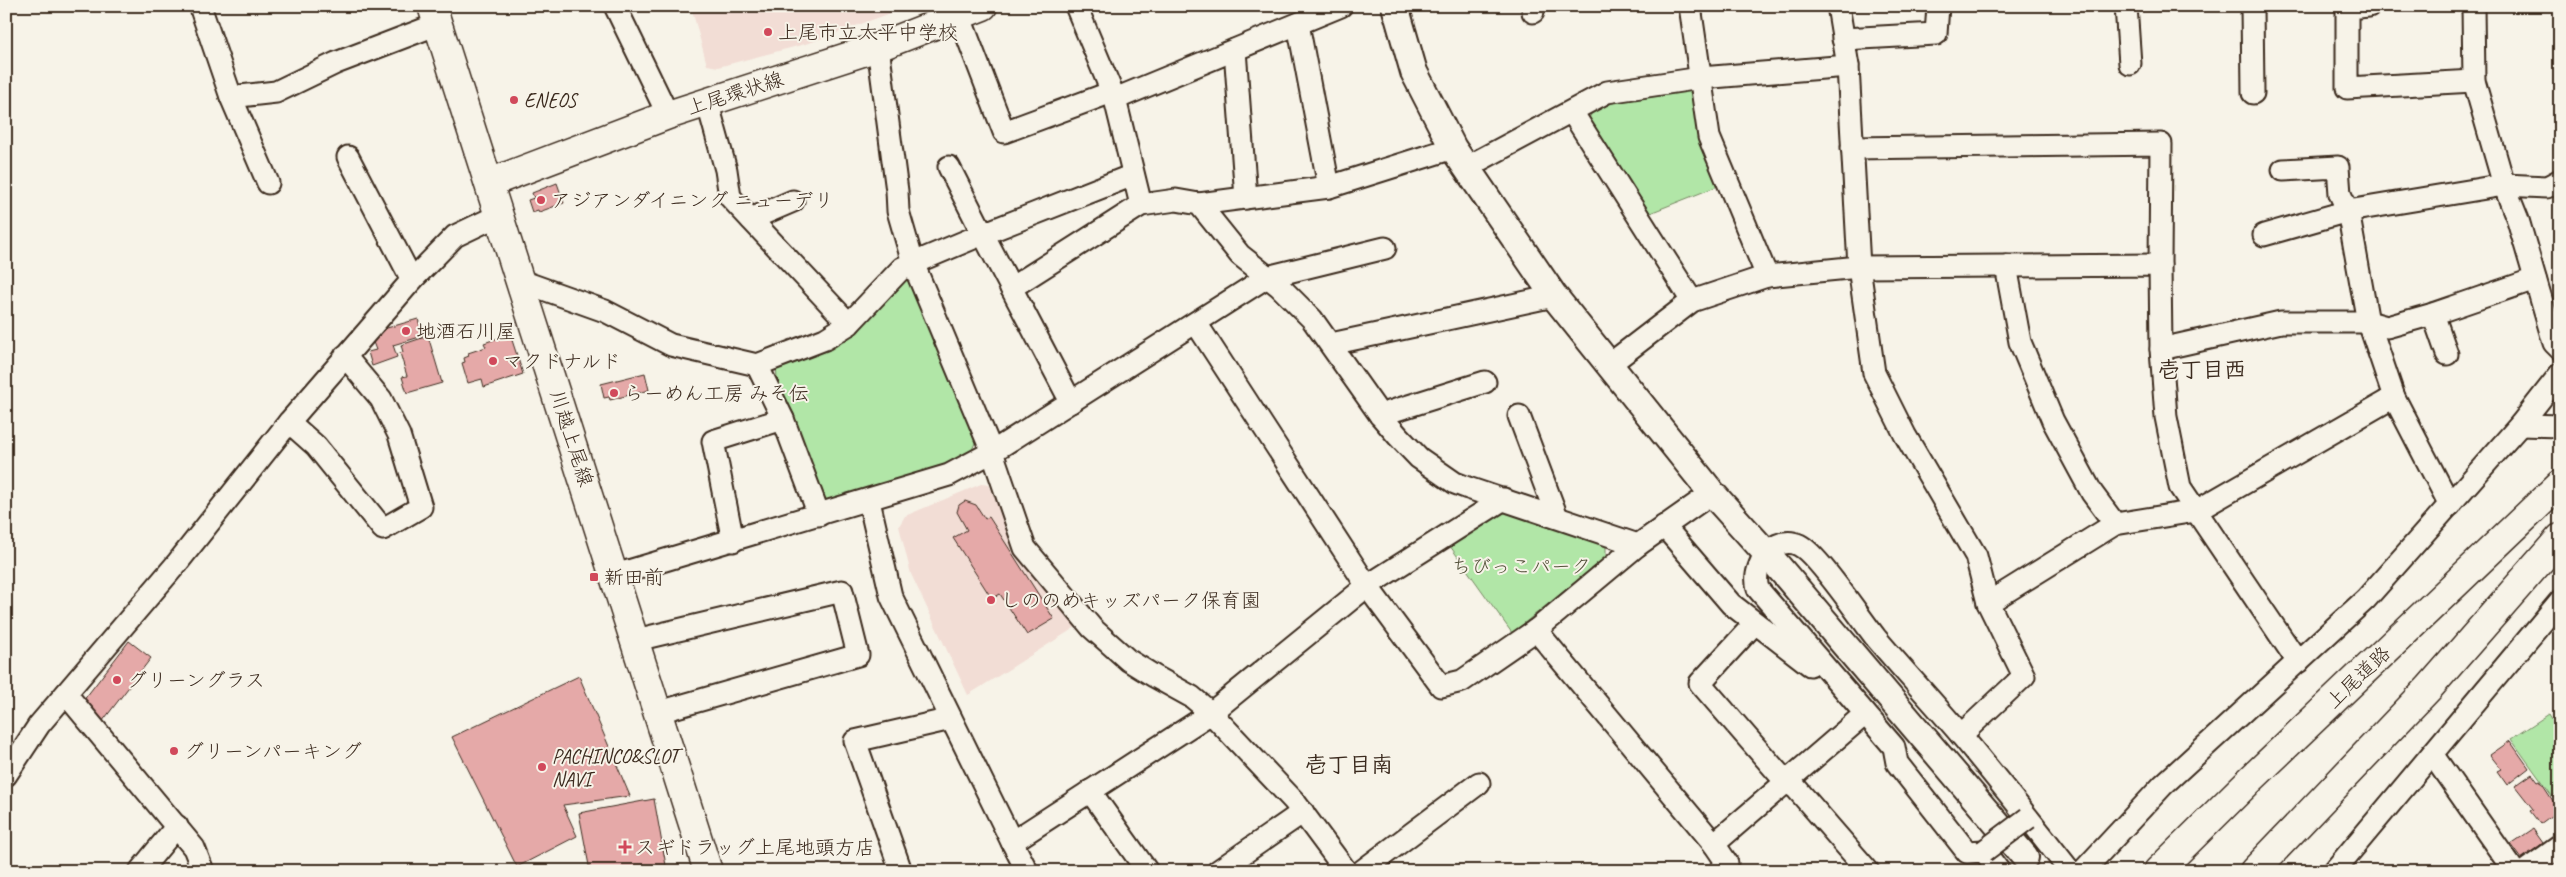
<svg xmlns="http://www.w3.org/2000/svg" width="2566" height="877" viewBox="0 0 2566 877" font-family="Caveat,'Klee One',sans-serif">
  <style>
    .built { fill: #f2ddd5 }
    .green { fill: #b1e6a7; stroke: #768862 }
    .building { fill: #e5a9a8; stroke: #3b2a1e }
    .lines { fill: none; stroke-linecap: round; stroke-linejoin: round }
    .minor-casing { stroke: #3b2a1e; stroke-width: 25 }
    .tertiary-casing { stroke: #3b2a1e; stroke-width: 30 }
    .secondary-casing { stroke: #3b2a1e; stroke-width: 31 }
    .primary-casing { stroke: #3b2a1e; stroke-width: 31 }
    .trunk-casing { stroke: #3b2a1e; stroke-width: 31 }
    .minor { stroke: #f7f3e8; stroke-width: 21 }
    .tertiary { stroke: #f7f3e8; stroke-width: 26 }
    .secondary { stroke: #f7f3e8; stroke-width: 28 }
    .primary { stroke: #f7f3e8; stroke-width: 28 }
    .trunk { stroke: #f7f3e8; stroke-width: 28 }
    .minor-bridge-casing { stroke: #3b2a1e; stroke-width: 25; stroke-linecap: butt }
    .minor-bridge { stroke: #f7f3e8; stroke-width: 21 }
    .poi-dot { fill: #d1495b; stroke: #f7f3e8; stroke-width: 2 }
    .labels { text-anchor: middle; stroke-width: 4; stroke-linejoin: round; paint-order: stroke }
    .poi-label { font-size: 20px; fill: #3b2a1e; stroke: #f7f3e8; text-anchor: start }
    .street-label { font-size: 20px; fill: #3b2a1e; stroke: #f7f3e8 }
    .park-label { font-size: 20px; fill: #535039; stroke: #f7f3e8 }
    .quarter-label { font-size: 22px; font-weight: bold; fill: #3b2a1e; stroke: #f7f3e8 }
  </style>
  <rect width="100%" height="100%" fill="#f7f3e8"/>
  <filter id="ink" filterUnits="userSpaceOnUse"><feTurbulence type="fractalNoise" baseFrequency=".02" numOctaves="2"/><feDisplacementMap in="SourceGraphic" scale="10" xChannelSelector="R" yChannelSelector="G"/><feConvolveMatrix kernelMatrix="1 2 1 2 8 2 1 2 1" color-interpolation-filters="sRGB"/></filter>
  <g filter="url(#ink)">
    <!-- built -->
    <g class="built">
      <path d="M691,6H910L809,43L718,67L707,65Z"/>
      <path d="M981,484L989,485L1016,546L1079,625L968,695L911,574L899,526L905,516Z"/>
    </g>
    <!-- green -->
    <g class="green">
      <path d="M1687,87L1696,93L1698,140L1718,186L1650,213L1589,118C1602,89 1660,91 1687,87Z"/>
      <path d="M906,277L915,278L975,443L971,452L909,481L833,505L823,500L777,378L776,366L844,340Z"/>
      <path d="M1500,510L1606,546V557L1512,633L1450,546Z"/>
      <path d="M2549,714L2560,732V791L2552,796L2511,739Z"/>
    </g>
    <!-- building -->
    <g class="building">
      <path d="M557,183L564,203L539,212L538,210L532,212L528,200L534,198L532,193Z"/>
      <path d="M418,319L423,336L393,345L397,357L372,366L368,352L376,350L373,342L387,328Z"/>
      <path d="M510,334L523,374L484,387L482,379L468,383L462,363L465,362L464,358L469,356L468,353L486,347L484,343Z"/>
      <path d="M428,336L442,383L407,393L402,377L407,376L400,353L403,352L401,345Z"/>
      <path d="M645,373L649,390L610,400L609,397L604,398L601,384Z"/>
      <path d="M965,501L976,505L985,519L989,517L1054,619L1027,635L1000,594L992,599L953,538L967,530L957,512L959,505Z"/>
      <path d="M129,641L151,658L102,722L91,714L94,709L83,701Z"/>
      <path d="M579,676L630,796L563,805L577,836L517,867L452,737Z"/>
      <path d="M2510,741L2529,768L2507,785L2497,771L2501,769L2490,755Z"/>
      <path d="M2532,774L2538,782L2540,781L2559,810L2540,824L2530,811L2533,809L2515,786Z"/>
      <path d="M654,799L667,871H590L579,813Z"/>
      <path d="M2533,829L2543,843L2522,859L2511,844Z"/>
    </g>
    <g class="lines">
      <defs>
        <g id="minor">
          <path d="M615,6L668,115"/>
          <path d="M1076,6L1115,99L1141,205"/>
          <path d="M1690,6L1709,137L1767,276"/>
          <path d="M1838,6L1848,66L1859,267L1874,373L1905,435L1976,556L1988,603L2024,676L1961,735"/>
          <path d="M2126,6L2130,64"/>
          <path d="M2252,6L2253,93"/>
          <path d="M2369,6L2347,8V88L2474,81"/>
          <path d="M2473,6L2474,81L2504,185L2518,220L2554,343L2560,349"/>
          <path d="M202,12L231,97L268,183"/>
          <path d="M1533,12V6"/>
          <path d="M959,15L1004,132L1112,92"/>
          <path d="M1298,24L1329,187"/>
          <path d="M1843,39L1936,34L1938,6"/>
          <path d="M878,47L897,191L898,211L913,263L992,452L1025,548L1092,628L1128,660L1154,676L1192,697L1211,713L1294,801L1346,871"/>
          <path d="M1235,50L1246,198"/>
          <path d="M231,97L276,92L336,63L438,24"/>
          <path d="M1115,99L1341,6"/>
          <path d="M707,101L726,170L730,197L849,324"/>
          <path d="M1572,112L1692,301"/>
          <path d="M1852,148L2161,144L2160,265"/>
          <path d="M348,157L412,280"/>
          <path d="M949,167L983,234L1133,175"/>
          <path d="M1465,168L1607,92L1701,78L1848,66"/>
          <path d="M2283,170L2338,167L2340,194L2348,211L2367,317L2394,397L2450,505"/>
          <path d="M1199,204L1329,187L1453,148"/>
          <path d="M751,219L793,201"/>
          <path d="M2264,235L2348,211L2504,185L2547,187L2560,180"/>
          <path d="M2006,266L2020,342L2053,421L2092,493L2115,524L2196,511L2394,397"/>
          <path d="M521,281L605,311L671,345L757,365"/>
          <path d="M1011,288L1141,205L1176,200L1199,204L1240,255L1279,286L1312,319L1380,415L1398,436L1419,458L1455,483L1468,488L1638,545"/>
          <path d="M1196,323L1367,586L1441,686L1462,681L1536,630L1638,545L1712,493"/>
          <path d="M1331,344L1554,296"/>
          <path d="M2161,349L2281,322H2369L2387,327L2433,314"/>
          <path d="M2447,354L2433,314L2535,279"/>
          <path d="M1610,364L1692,301L1767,276L1859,267L2160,265L2161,349L2166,417L2180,487L2298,662"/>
          <path d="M1380,415L1485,382"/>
          <path d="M1519,416L1557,517"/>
          <path d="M289,422L316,446L383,529L421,507L399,435L381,399L345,356"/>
          <path d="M2520,425L2560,426"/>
          <path d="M869,501L891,596L1012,842"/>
          <path d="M819,515L783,419L757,365L825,339L849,324L902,268L983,234L1071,402"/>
          <path d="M1664,526L1731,604L1810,665"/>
          <path d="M733,541L713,441L783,419"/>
          <path d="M615,575L949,475L992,452L1267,277L1385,248"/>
          <path d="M1988,603L2115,524"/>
          <path d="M1755,623L1700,683L1786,782L1796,788L1868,871"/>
          <path d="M1536,630L1714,844L1865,714"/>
          <path d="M636,640L842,591L858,655L659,712"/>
          <path d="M66,694L194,848L203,871"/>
          <path d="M2432,754L2514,871"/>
          <path d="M6,775L39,725L178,562L289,422L412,280L455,236L499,215"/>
          <path d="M1090,791L1147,871"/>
          <path d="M1714,844L1727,863L1720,871"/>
          <path d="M140,871L177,826"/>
          <path d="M901,871L855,741L951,719"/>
          <path d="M1027,871L1012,842L1211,713L1367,586L1504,499"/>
          <path d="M1218,871L1303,812"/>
          <path d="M1362,871L1479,783"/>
          <path d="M1999,871L1984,851L1967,852L1897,763L1894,747L1758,589C1755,578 1757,571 1762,560C1768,547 1785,538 1799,545C1818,554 1860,618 1876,638C1904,671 1933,702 1961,735C1998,780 2034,825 2070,871"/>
          <path d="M2083,871L2163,785L2366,599L2520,425L2560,374"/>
          <path d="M2334,871L2560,601"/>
          <path d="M2525,871L2560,846"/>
        </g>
        <path id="tertiary" d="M1395,6L1414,72L1453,148L1554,296L1712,493L1776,564L2025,857"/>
        <path id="secondary" d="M489,183L668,115L878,47L983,6"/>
        <path id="primary" d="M432,6L708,871"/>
        <g id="trunk">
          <path d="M2158,871L2249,781L2560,484"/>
          <path d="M2254,871L2429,688L2560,538"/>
        </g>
      </defs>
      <!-- minor casing -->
      <use href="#minor" class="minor-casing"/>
      <!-- tertiary casing -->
      <use href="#tertiary" class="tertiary-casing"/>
      <!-- secondary casing -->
      <use href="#secondary" class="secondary-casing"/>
      <!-- primary casing -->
      <use href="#primary" class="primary-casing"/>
      <!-- trunk casing -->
      <use href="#trunk" class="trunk-casing"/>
      <!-- minor -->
      <use href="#minor" class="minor"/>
      <!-- tertiary -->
      <use href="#tertiary" class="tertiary"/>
      <!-- secondary -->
      <use href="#secondary" class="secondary"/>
      <!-- primary -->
      <use href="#primary" class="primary"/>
      <!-- trunk -->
      <use href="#trunk" class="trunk"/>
      <defs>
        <path id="minor-bridge" d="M1984,851L2028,818"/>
      </defs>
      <!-- minor-bridge casing -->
      <use href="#minor-bridge" class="minor-bridge-casing"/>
      <!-- minor-bridge -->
      <use href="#minor-bridge" class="minor-bridge"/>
    </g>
  </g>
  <!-- markers -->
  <g class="poi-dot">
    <circle cx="768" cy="32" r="5"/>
    <circle cx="514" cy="100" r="5"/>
    <circle cx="541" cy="200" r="5"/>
    <circle cx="406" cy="331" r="5"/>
    <circle cx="493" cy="361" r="5"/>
    <circle cx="614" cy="393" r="5"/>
    <rect x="589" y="572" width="10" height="10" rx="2.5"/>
    <circle cx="991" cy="600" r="5"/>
    <circle cx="117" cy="680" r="5"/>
    <circle cx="174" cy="751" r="5"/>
    <circle cx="542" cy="767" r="5"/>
    <path d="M622.5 839.5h5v5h5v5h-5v5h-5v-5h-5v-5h5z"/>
  </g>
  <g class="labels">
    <!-- poi labels -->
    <g class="poi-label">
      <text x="778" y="39">上尾市立太平中学校</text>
      <text x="524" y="107">ENEOS</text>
      <text x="551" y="207">アジアンダイニング ニューデリ</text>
      <text x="416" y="338">地酒石川屋</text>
      <text x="503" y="368">マクドナルド</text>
      <text x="624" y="400">らーめん工房 みそ伝</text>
      <text x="604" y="584">新田前</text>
      <text x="1001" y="607">しののめキッズパーク保育園</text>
      <text x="127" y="687">グリーングラス</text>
      <text x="184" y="758">グリーンパーキング</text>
      <text x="552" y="763">PACHINCO&amp;SLOT<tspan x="552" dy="23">NAVI</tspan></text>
      <text x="635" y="854">スギドラッグ上尾地頭方店</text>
    </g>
    <!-- street labels -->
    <g class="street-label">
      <text transform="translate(735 93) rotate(-18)" y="7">上尾環状線</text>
      <text transform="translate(572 438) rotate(72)" y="7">川越上尾線</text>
      <text transform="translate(2358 677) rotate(-44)" y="7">上尾道路</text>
    </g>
    <!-- park labels -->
    <g class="park-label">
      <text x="1521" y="573">ちびっこパーク</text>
    </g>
    <!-- quarter labels -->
    <g class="quarter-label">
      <text x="2202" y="377">壱丁目西</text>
      <text x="1349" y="772">壱丁目南</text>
    </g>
  </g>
  <!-- margin -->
  <rect width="2566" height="877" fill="none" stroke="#f7f3e8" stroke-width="25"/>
  <rect x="12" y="12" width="2541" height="852" fill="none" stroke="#3b2a1e" stroke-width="2" filter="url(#ink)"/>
</svg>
